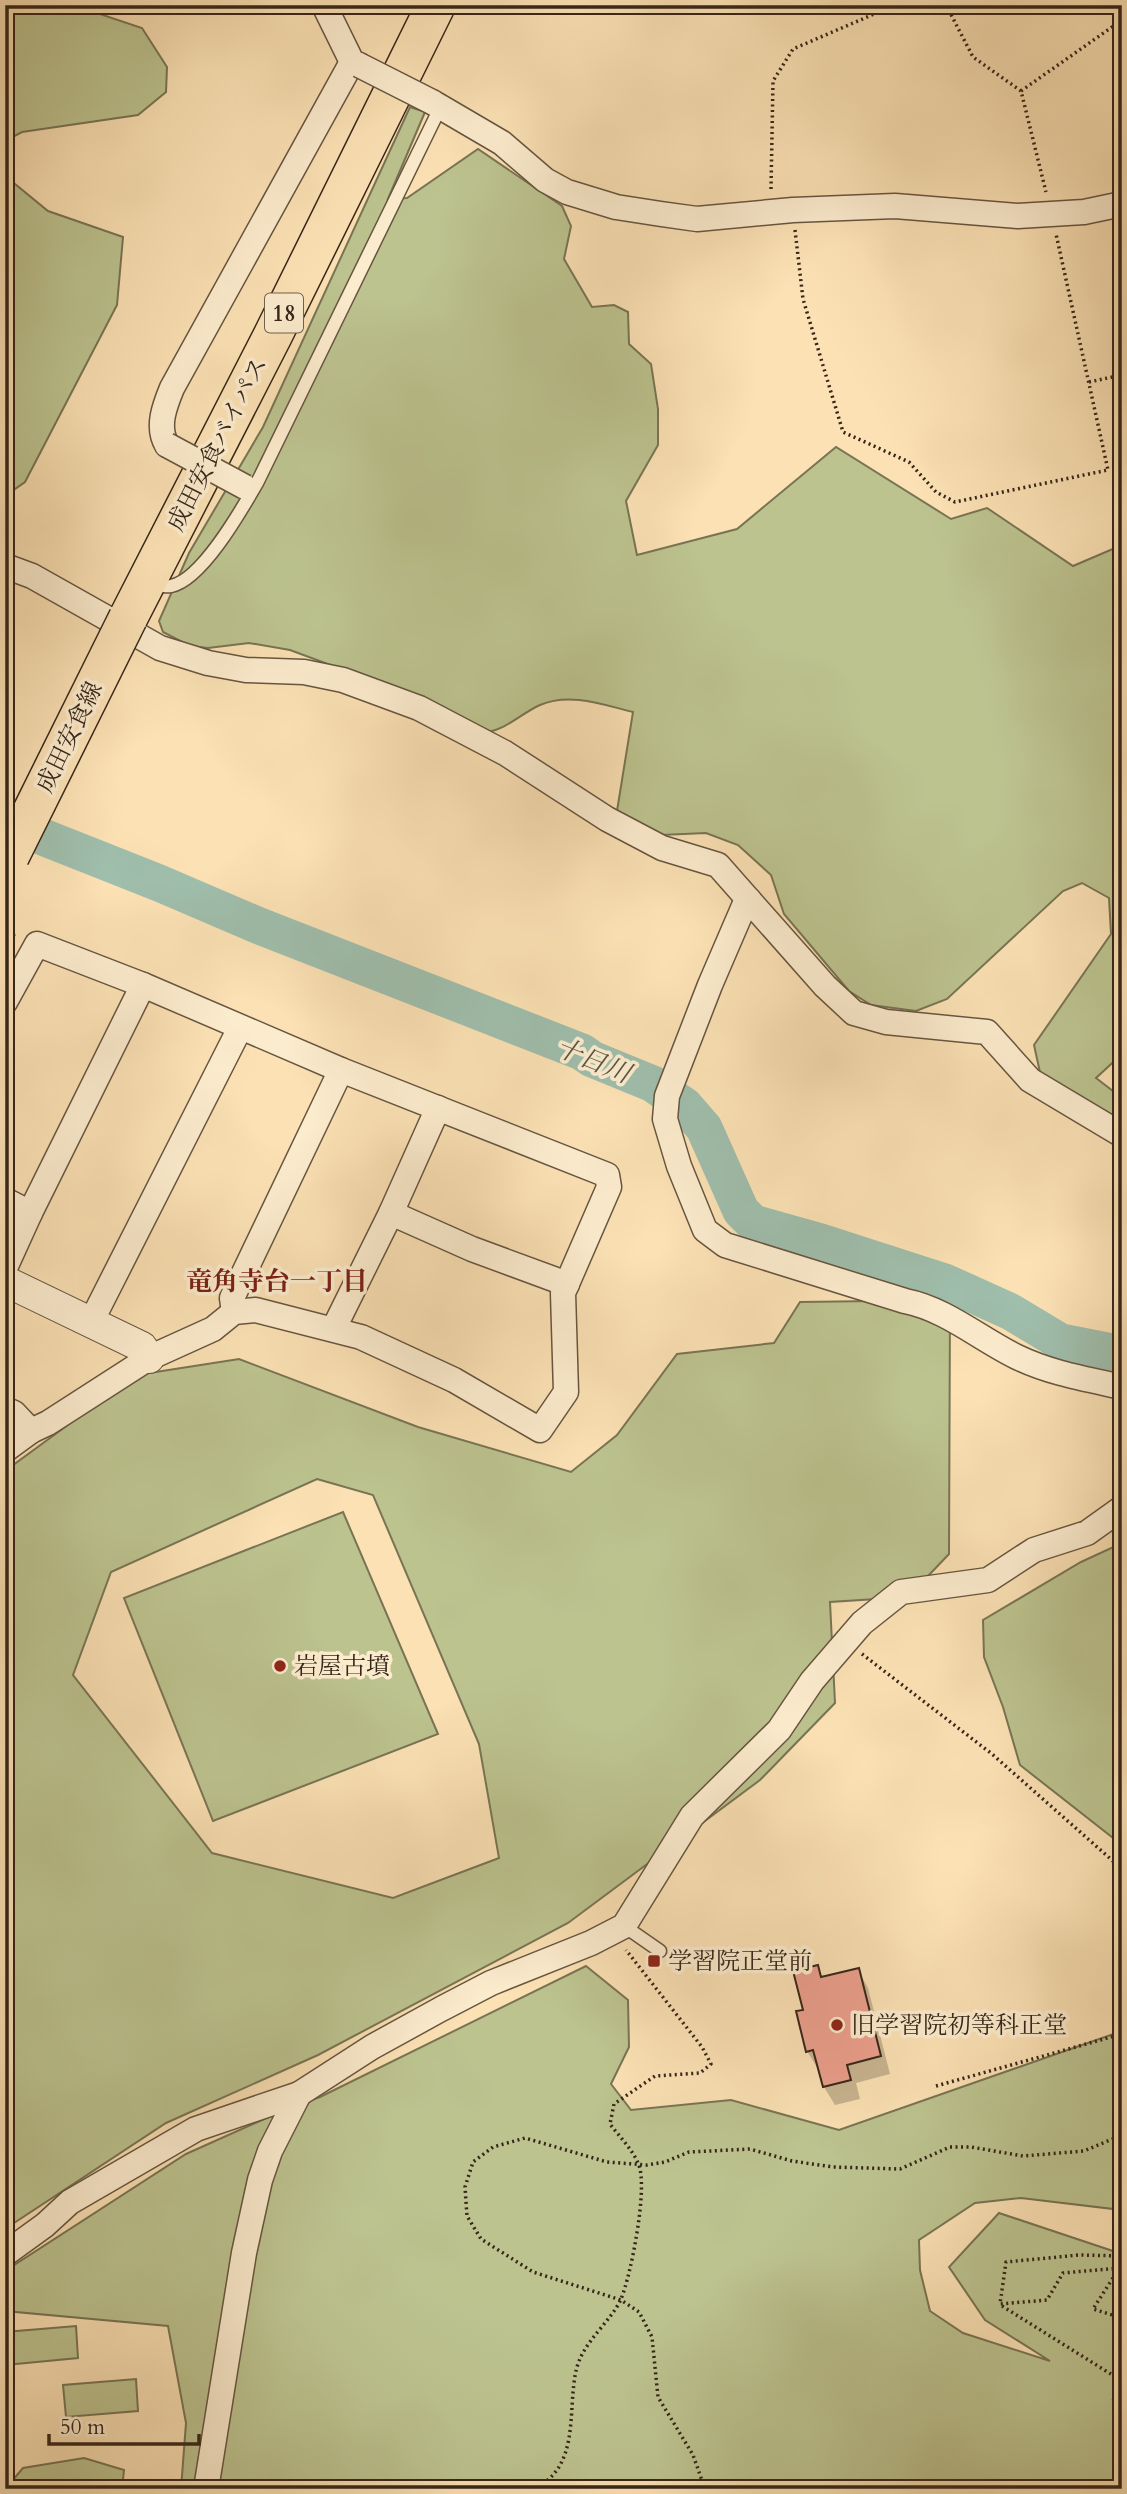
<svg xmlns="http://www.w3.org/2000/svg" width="1127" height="2494" viewBox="0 0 1127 2494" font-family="Cardo,'Noto Serif JP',serif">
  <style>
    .green { fill: #bcc38f; stroke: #797454; stroke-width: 2; fill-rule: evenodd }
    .shadow { fill: #0003 }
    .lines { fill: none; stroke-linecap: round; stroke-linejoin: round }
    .river { stroke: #9fbeac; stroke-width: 37 }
    .building { fill: #ec9f8d; stroke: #362619; stroke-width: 2 }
    .service-casing { stroke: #675540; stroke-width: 15 }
    .minor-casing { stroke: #675540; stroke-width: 27 }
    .tertiary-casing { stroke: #675540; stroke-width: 32 }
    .primary-casing { stroke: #362619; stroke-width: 41 }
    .path { stroke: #362619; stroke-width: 3.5; stroke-dasharray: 2 3.5; stroke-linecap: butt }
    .service { stroke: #fcecce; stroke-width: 12 }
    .minor { stroke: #fcecce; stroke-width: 24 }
    .tertiary { stroke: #fcecce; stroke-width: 30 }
    .primary { stroke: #fbe1b4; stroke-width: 38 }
    .minor-bridge-casing { stroke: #675540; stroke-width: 27; stroke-linecap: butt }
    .primary-bridge-casing { stroke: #362619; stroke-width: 41; stroke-linecap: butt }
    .minor-bridge { stroke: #fcecce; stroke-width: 24 }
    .primary-bridge { stroke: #fbe1b4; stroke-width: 38 }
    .poi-dot { fill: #8f2418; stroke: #fcecce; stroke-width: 2.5 }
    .labels { text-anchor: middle; stroke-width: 7; stroke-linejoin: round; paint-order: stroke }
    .shield { fill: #fcecce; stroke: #71614f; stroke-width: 2 }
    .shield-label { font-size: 23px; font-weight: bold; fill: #362619 }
    .street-label { font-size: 24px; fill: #362619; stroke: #fcecce }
    .poi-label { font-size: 24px; fill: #362619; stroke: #fcecce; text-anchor: start }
    .water-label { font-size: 26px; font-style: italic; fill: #565445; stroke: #fcecce }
    .neighbourhood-label { font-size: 26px; font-weight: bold; fill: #7a1f14; stroke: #fcecce }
  </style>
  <rect width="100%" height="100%" fill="#fbe1b4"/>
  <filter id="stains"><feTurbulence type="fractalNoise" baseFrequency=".00286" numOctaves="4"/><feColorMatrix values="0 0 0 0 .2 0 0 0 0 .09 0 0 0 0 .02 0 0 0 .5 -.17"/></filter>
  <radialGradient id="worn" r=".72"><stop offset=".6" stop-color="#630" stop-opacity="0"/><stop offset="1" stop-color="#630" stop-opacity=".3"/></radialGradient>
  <!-- green -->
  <g class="green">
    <path d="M5,5H73L142,28L167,67L166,92L138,115L22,132L5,141Z"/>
    <path d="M410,107L425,112L388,199L407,198L478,149L562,206L571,226L564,259L592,307L614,305L628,312L629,344L651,364L658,409V445L626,501L637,555L737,529L836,447L951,519L987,508L1073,566L1122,545V1054L1096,1078L1122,1098V1122L1041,1077L1034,1045L1111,934L1109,898L1082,883L1063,891L947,999L916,1011L871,1005L849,991L784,914L771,875L738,845L706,833L661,835L617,811L633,712C604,705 570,692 540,705C522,713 507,729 487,732L403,692L290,650L249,643L208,648L190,646L163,632L159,621L189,553L263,427Z"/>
    <path d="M5,173L9,179L48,211L123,237L117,305L25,482L5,496Z"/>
    <path d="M950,1300L949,1554L908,1597L830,1602L835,1703L760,1780L568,1923L318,2055L166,2123L5,2229V1471L80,1416L143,1374L239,1359L418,1427L571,1472L617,1435L677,1354L774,1343L800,1302ZM317,1479L373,1495L479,1744L499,1858L393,1898L212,1853L73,1675L111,1572Z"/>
    <path d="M343,1512L438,1734L213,1821L124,1598Z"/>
    <path d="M1122,1543V1845L1020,1765L1003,1707L984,1657L983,1620L1081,1562Z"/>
    <path d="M586,1966L628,2000L629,2047L611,2084L631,2110L731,2100L839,2130L1122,2031V2210L1021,2198L975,2203L919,2240L920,2270L930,2311L963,2333L1050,2361L985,2320L949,2267L999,2213L1122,2254V2404L1112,2399L1122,2406V2489H181L186,2423L168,2326L5,2311V2271L186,2154L282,2111L320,2097Z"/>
    <path d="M76,2326L78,2358L6,2365L5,2332Z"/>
    <path d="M136,2379L138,2411L66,2417L63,2385Z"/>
    <path d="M84,2458L124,2470L122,2489H5L23,2468Z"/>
  </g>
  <!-- shadow -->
  <path class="shadow" d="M817,1967L823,1978L858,1970L868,1988L890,2074L856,2083L860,2099L835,2105L824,2087L820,2069H818L807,2051L805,2011Z"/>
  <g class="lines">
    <!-- river -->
    <path class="river" d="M5,822L159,883L257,925L582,1052L592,1059L653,1084L685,1106L704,1128L741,1211L753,1223L821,1242L945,1282L1011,1312L1061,1342L1122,1354"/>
  </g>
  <!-- building -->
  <g class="building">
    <path d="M818,1965L821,1977L859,1968L881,2056L847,2065L851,2080L823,2087L813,2050L806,2052L796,2011L803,2010L793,1971Z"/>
    <path d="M430,2481L432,2489H393Z"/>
  </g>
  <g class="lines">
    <defs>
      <g id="service">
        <path d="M150,584C156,585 165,587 171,586C202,580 242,509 257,483L440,108"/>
        <path d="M624,1926L660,1951"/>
      </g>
      <g id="minor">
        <path d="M324,5L352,62L359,65"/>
        <path d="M432,102L502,143L545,180L567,192L616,207L661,214L697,219L793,210L895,206L1018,216L1084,212L1122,204"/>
        <path d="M167,445C156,427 165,405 172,388L352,62"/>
        <path d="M5,566L32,576L160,648L208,663L246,670L304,672L343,680L419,708L505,753L607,819L662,848L718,865L825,986L854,1013L886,1022L987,1032L1030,1080L1122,1135"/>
        <path d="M749,900L744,906L710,985L667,1096L665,1119L679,1166L705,1230L725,1245L905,1301C946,1309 980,1339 1017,1357C1050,1373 1086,1379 1122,1387"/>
        <path d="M5,1002L37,944L143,985L341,1070L607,1175L609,1187L563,1293L566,1392L540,1430L454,1380L361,1337L256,1310L234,1312L213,1329L149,1358L48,1423L31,1431L5,1450"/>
        <path d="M5,1200L30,1213"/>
        <path d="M391,1213L472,1249L567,1284"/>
        <path d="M5,1268L30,1213L143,985"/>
        <path d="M234,1312L232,1298L341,1070"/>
        <path d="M91,1322L240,1028"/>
        <path d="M334,1328L391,1213L438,1108"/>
        <path d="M5,1409L14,1413L31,1431"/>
        <path d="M5,2254L45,2225L70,2202L196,2129L299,2094L372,2047L441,2009L491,1983L591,1943L624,1926L692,1816L779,1730L812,1681L862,1623L901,1592L988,1580L1034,1550L1087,1533L1122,1508"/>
        <path d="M206,2489L244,2253L260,2180L270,2151L299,2094"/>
      </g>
      <path id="tertiary" d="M5,1281L142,1347L149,1358"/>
      <path id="primary" d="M128,618L273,335L436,5"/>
    </defs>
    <!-- service casing -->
    <use href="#service" class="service-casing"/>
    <!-- minor casing -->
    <use href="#minor" class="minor-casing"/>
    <!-- tertiary casing -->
    <use href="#tertiary" class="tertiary-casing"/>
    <!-- primary casing -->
    <use href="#primary" class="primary-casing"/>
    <!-- path -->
    <g class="path">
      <path d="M946,5L973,57L1021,91L1046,192"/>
      <path d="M1021,91L1122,20"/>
      <path d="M771,189L773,81L793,49L895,5"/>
      <path d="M795,230L803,299L843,432L909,462L936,492L955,502L1108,470L1056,234"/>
      <path d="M1089,382L1122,375"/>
      <path d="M8,934L18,937"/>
      <path d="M862,1654L992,1754L1122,1869"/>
      <path d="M936,2086L1122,2034"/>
      <path d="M1122,2264L1093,2309L1122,2318"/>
      <path d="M1119,2268L1063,2273L1047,2300L1000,2304L1006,2262L1079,2255L1122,2256"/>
      <path d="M1002,2306L1122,2381"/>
      <path d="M533,2489C581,2468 567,2411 576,2371C582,2342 611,2322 621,2299C631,2275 649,2185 638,2163C632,2149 619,2136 610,2124L614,2104L655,2076L700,2073L711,2064L702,2047L626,1950"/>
      <path d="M705,2489L693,2455L658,2397L652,2337L639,2312L621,2300L533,2272L481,2239L467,2216L465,2187L473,2162L493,2147L525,2138L607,2162L647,2165L665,2162L689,2152L750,2149L792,2161L833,2167L900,2169L950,2147H971L1023,2156L1084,2151L1122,2135"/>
    </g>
    <!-- service -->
    <use href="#service" class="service"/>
    <!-- minor -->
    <use href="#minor" class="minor"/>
    <!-- tertiary -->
    <use href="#tertiary" class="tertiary"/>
    <!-- primary -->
    <use href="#primary" class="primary"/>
    <defs>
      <g id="minor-bridge">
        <path d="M359,65L432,102"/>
        <path d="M167,445L245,487"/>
      </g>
      <path id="primary-bridge" d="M10,856L128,618"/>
    </defs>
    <!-- minor-bridge casing -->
    <use href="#minor-bridge" class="minor-bridge-casing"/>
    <!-- primary-bridge casing -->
    <use href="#primary-bridge" class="primary-bridge-casing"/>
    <!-- minor-bridge -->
    <use href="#minor-bridge" class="minor-bridge"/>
    <!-- primary-bridge -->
    <use href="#primary-bridge" class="primary-bridge"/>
  </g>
  <!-- markers -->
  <g class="poi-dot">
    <circle cx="280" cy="1666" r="7"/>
    <rect x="647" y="1954" width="14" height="14" rx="3.5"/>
    <circle cx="837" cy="2025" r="7"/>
  </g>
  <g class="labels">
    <!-- shield labels -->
    <rect class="shield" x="265" y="293.5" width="38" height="39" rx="5"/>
    <g class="shield-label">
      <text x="284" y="321">18</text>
    </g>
    <!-- street labels -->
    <g class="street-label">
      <text transform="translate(217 444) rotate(-63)" y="8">成田安食バイパス</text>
      <text transform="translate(69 737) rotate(-64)" y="8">成田安食線</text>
    </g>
    <!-- poi labels -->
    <g class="poi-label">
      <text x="294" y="1674">岩屋古墳</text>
      <text x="668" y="1969">学習院正堂前</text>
      <text x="851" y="2033">旧学習院初等科正堂</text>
    </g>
    <!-- water labels -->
    <g class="water-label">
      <text transform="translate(593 1060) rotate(22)" y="9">十日川</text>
    </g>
    <!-- neighbourhood labels -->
    <g class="neighbourhood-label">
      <text x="277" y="1290">竜角寺台一丁目</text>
    </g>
  </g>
  <!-- margin -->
  <rect width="1127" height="2494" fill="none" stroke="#fbe1b4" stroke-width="28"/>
  <rect x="7" y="7" width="1113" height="2480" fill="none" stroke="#362619" stroke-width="3.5"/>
  <rect x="14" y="14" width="1099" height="2466" fill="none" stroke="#362619" stroke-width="2"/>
  <!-- scale -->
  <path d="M49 2434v10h150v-10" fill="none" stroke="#362619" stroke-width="3.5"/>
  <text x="60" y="2434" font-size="21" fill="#362619" stroke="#fcecce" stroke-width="5" paint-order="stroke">50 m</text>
  <rect width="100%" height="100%" filter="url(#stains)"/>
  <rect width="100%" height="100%" fill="url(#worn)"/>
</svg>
